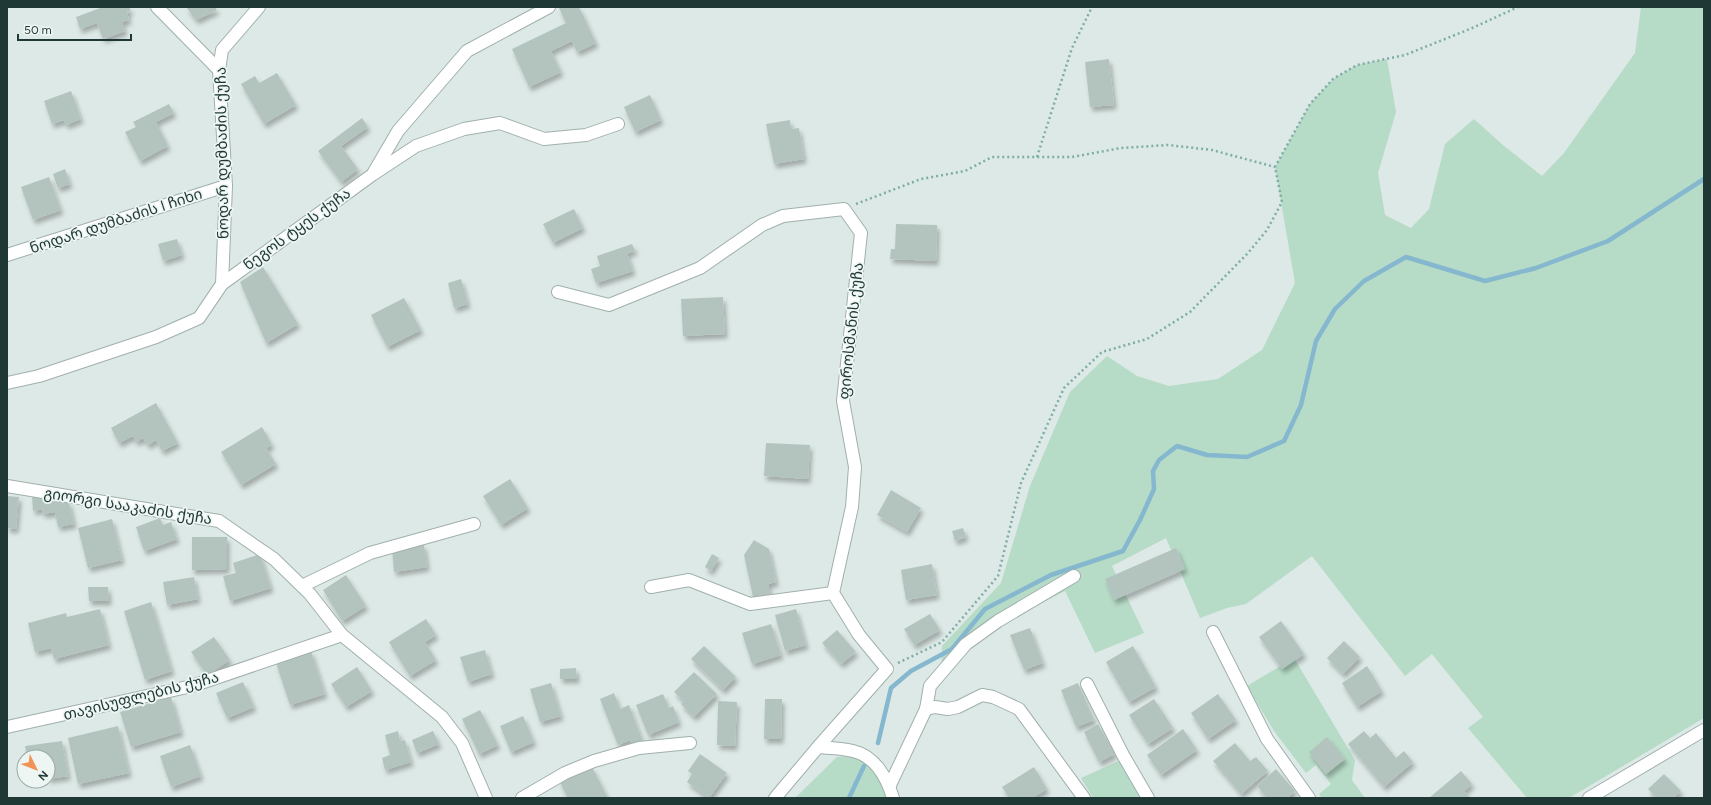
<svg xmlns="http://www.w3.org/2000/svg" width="1711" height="805" viewBox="0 0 1711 805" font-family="Figtree,'Noto Sans Georgian',sans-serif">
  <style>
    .green { fill: #b6dbc6 }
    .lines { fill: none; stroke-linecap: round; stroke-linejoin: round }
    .stream { stroke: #85b8cf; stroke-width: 4.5 }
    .building { fill: #b3c4bf; filter: url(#shadow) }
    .minor-casing { stroke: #a0b0ad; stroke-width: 14 }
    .path { stroke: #7eada5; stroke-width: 2.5; stroke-dasharray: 2 3; stroke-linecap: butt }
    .minor { stroke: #fff; stroke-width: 12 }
    .labels { text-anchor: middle; stroke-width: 3.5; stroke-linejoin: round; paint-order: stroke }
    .street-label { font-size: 15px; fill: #1f3835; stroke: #eef6f3 }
  </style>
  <defs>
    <filter id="shadow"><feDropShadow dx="2.5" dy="4.5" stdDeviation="2" flood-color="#0004"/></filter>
  </defs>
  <rect width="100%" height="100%" fill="#dde9e6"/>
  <!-- green -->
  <g class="green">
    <path d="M1641,7H1704V718L1569,798H1527L1468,728L1483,717L1432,654L1405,676L1312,556L1246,604L1227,608L1200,618L1166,538L1112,566L1144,633L1095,653L1065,591L987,631L941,678L942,646L1001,583L1030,486L1070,392L1107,356L1137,376L1169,386L1218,379L1262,350L1295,283L1275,167L1310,104L1333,79L1357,65L1387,59L1396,112L1378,173L1385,215L1411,228L1429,209L1445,144L1474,119L1504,146L1542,176L1564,153L1635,53Z"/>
    <path d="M1294,658L1355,760L1352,780L1365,798H1322L1319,794L1331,784L1316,765L1306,773L1274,731L1247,686Z"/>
    <path d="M856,755L876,767L889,798H795L837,757Z"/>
    <path d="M1119,761L1140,798H1093L1081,778Z"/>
  </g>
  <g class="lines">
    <!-- stream -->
    <g class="stream">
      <path d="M878,743L891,688L911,671L952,649L985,609L1051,575L1123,551L1140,520L1154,489L1153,471L1159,460L1177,446L1207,455L1247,457L1284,441L1301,405L1316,341L1335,309L1364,281L1406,257L1485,281L1536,268L1608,241L1704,179"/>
      <path d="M849,798L864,766"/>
    </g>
  </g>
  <!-- building -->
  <g class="building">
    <path d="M103,7H129L131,11L127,12L129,20L122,22L125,31L103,39L97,23L80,29L76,17Z"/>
    <path d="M186,7H215L217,10L196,20Z"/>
    <path d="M561,7H579L596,43L577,52L572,41L551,51L561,72L529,87L512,49L566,23L559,8Z"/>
    <path d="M1109,59L1114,105L1090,107L1085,62Z"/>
    <path d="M277,73L296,105L264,124L241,84L255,76L259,83Z"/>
    <path d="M71,91L81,119L66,125L64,120L52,124L44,101Z"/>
    <path d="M650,95L661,120L635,132L624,107Z"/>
    <path d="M169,104L174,113L156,122L168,146L140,161L125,132L136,127L133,122Z"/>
    <path d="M362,118L368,127L341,146L358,169L341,182L318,151Z"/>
    <path d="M790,120L791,129L799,128L804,159L774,164L766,124Z"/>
    <path d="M65,169L70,184L58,188L53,174Z"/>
    <path d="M49,177L61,210L33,220L21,187Z"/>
    <path d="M574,209L583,228L553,243L543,224Z"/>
    <path d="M896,224L937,225L936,261L890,259L891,249H895Z"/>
    <path d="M177,239L182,255L163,261L158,244Z"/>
    <path d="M632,244L635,251L627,253L633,271L596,283L591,269L600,266L597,256Z"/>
    <path d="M263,267L298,324L266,343L240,282Z"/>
    <path d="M461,279L468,304L454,308L448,283Z"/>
    <path d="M723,297L725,334L683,336L681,299Z"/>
    <path d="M404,298L421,330L387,347L371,315Z"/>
    <path d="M156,403L178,443L162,451L156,440L148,445L143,438L136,442L133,436L119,443L111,428Z"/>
    <path d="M262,427L272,445L266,448L276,464L241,485L221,452Z"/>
    <path d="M766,443L810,445L808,479L764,476Z"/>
    <path d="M510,479L528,508L501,525L483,496Z"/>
    <path d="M891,490L921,508L907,532L877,515Z"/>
    <path d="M7,496L19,497L16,529L7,528Z"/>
    <path d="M32,496L69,502L74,524L58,527L55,512L43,514L42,509L33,511Z"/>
    <path d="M160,518L163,525L171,522L177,539L144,551L136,527Z"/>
    <path d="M112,519L122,560L88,568L78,528Z"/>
    <path d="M963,528L966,537L955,541L952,531Z"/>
    <path d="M192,537H227V569L192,570Z"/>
    <path d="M754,540L769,549L776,582L768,584L770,594L753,597L744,555Z"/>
    <path d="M424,545L427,567L394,572L392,549Z"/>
    <path d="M1176,548L1185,569L1114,600L1105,579Z"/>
    <path d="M260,554L271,588L230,601L223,576L236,573L233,563Z"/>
    <path d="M712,554L719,558L711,571L705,567Z"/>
    <path d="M932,564L937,595L906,600L901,570Z"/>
    <path d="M346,575L366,606L342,621L323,590Z"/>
    <path d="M194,577L198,599L167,605L163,582Z"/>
    <path d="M88,587H108L109,601H89Z"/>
    <path d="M151,602L172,671L145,680L124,611Z"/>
    <path d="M100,609L109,645L54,659L51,648L35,652L28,623L66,613L67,617Z"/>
    <path d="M796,609L806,645L785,651L775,615Z"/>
    <path d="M930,614L940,630L914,645L904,629Z"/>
    <path d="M426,619L436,635L425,642L436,660L410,676L389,642Z"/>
    <path d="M1281,621L1304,654L1282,669L1259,637Z"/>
    <path d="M771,624L781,655L752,664L742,633Z"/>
    <path d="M1030,628L1043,663L1024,670L1010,635Z"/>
    <path d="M837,630L856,652L841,664L822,643Z"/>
    <path d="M214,637L230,660L207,675L191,652Z"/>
    <path d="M1344,641L1360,657L1343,674L1327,658Z"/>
    <path d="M704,646L736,677L723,690L691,659Z"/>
    <path d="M1133,646L1156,687L1129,702L1106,662Z"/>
    <path d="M485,650L492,674L468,682L460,657Z"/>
    <path d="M311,651L325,694L290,705L276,663Z"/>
    <path d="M1367,666L1382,691L1357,707L1342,683Z"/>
    <path d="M357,667L372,691L346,707L331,684Z"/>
    <path d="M576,668L577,679H560V669Z"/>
    <path d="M694,672L717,694L694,717L681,704L684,701L674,692Z"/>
    <path d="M243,682L254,707L227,718L216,693Z"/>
    <path d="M551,683L561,716L540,722L530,689Z"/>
    <path d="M1078,683L1094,720L1076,727L1061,690Z"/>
    <path d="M614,693L620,709L629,705L643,742L633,746L630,740L618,745L600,699Z"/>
    <path d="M663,694L669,708L673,706L679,722L648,735L636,705Z"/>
    <path d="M1218,694L1236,720L1208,739L1191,713Z"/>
    <path d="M171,697L181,732L131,747L120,712Z"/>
    <path d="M765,699H782L781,739H764Z"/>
    <path d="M1154,699L1173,728L1148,744L1129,715Z"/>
    <path d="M718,701L737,702L735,746L717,745Z"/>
    <path d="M480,710L498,745L479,754L462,719Z"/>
    <path d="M523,716L534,742L511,752L500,726Z"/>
    <path d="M1098,724L1115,754L1099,762L1084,732Z"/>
    <path d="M118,726L129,773L78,784L68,738Z"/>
    <path d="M1183,729L1197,750L1161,775L1147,755Z"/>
    <path d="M398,731L400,741L405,740L411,762L385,770L382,758L390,755L385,735Z"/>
    <path d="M433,731L439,744L417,753L412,740Z"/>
    <path d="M1364,731L1370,738L1376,733L1396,758L1404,751L1413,762L1384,787L1348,744Z"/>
    <path d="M1327,737L1345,759L1326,774L1309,752Z"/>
    <path d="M62,741L68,776L48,779V757H27L25,746Z"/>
    <path d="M1235,743L1250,761L1256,757L1268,771L1241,794L1213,761Z"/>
    <path d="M190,745L201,776L171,787L160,756Z"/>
    <path d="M700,754L727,773L709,798L687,782L692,774L688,771Z"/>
    <path d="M592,767L608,798H568L559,780L573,773L574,776Z"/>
    <path d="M1034,767L1047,789L1032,798H1009L1002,787Z"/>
    <path d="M1276,769L1295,791L1287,798H1267L1257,786Z"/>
    <path d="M1461,771L1472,784L1464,791L1470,798H1429Z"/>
    <path d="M1664,774L1681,791L1674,798H1657L1648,789Z"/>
  </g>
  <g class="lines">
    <defs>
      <g id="minor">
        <path d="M157,7L219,70"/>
        <path d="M374,172L398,131L467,51L549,7"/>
        <path d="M7,255L226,186"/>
        <path d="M222,284L372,175L416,146L464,129L500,123L544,139L586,135L618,124"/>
        <path d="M558,292L609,305L700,268L762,225L783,216L844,209L861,233L843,401L855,467L852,507L833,593L859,635L887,669L818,747"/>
        <path d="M7,383L39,376L156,337L199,318L222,284L226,186L219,70L222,50L259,7"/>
        <path d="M7,486L219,521L274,559L310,594L342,635L442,717L462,743L486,798"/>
        <path d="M302,586L370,553L474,524"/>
        <path d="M651,587L689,580L750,604L833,593"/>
        <path d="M1213,632L1267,739L1309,798"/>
        <path d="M1087,684L1123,755L1148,798"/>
        <path d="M926,709L930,686L966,644L998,621L1074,576"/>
        <path d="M7,727L192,686L342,635"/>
        <path d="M890,785L926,709L935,707L948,709L958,707L982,695L993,697L1019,709L1084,798"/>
        <path d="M522,798L565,773L594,761L639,748L690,743"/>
        <path d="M775,798L818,747C829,748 842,748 853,751C875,756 887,778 893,798"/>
        <path d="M1589,798L1704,730"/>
      </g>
    </defs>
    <!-- minor casing -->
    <use href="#minor" class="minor-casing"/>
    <!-- path -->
    <g class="path">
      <path d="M1037,157L1072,48L1092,7"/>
      <path d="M856,204L921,179L965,171L992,157H1072L1121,148L1168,145L1212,150L1275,167"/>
      <path d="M898,663L942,642L998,576L1021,483L1064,388L1102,352L1147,339L1190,312L1248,253L1267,230L1282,202L1275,167L1310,104L1333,79L1357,65L1405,55L1470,29L1518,7"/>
    </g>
    <!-- minor -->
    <use href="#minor" class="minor"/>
  </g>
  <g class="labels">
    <!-- street labels -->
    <g class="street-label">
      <text transform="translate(222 153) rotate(-91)" y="5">ნოდარ დუმბაძის ქუჩა</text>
      <text transform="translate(116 221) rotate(-18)" y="5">ნოდარ დუმბაძის I ჩიხი</text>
      <text transform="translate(297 229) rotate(-36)" y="5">ნეგოს ტყეს ქუჩა</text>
      <text transform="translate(851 331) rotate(-84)" y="5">ფიროსმანის ქუჩა</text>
      <text transform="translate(128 506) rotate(9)" y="5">გიორგი სააკაძის ქუჩა</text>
      <text transform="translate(141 696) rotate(-14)" y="5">თავისუფლების ქუჩა</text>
    </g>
  </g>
  <!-- border -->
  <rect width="1711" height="805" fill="none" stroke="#1f3835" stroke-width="16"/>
  <!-- north arrow -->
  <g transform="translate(36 769) rotate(133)"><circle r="19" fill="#eef6f3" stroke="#9baaa7"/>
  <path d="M0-3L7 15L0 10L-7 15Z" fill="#f19354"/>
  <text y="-6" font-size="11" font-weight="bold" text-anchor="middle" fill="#1f3835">N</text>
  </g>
  <!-- scale -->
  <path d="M18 34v6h113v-6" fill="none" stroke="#1f3835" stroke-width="2"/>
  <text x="24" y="34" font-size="12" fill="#1f3835" stroke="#eef6f3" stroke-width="3" paint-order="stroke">50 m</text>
</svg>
